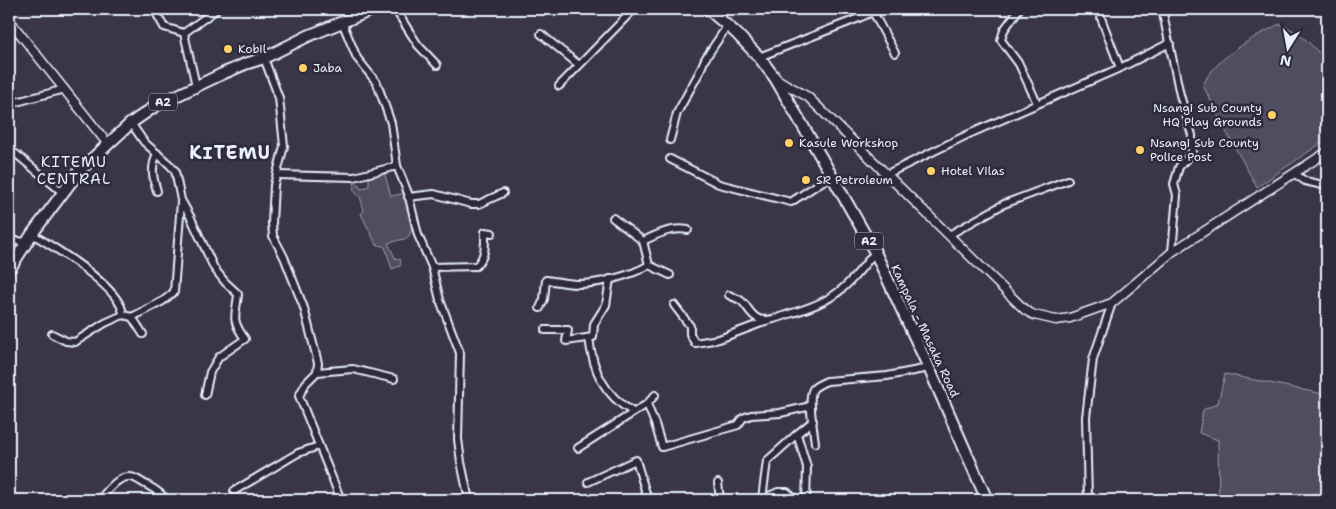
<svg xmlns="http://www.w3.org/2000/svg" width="1336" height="509" viewBox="0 0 1336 509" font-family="'Shantell Sans',sans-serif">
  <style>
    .green { fill: #504e5f; stroke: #9ca0ac }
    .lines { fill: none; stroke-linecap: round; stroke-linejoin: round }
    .minor-casing { stroke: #e8f1f8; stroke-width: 10 }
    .tertiary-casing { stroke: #e8f1f8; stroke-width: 11 }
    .primary-casing { stroke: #e8f1f8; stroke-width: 14 }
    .minor { stroke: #2f2a3d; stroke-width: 6 }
    .tertiary { stroke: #2f2a3d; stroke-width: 8 }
    .primary { stroke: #2f2a3d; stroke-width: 10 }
    .poi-dot { fill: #ffd166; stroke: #2f2a3d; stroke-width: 2 }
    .labels { text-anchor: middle; stroke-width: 5; stroke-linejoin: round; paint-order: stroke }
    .shield { fill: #2f2a3d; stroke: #b0b5c0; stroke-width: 1 }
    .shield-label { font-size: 11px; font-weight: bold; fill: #e8f1f8 }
    .poi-label { font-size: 12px; fill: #e8f1f8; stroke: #2f2a3d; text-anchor: start }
    .street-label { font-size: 12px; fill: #e8f1f8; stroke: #2f2a3d }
    .quarter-label { font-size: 15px; letter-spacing: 1px; fill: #e8f1f8; stroke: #2f2a3d }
    .district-label { font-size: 18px; font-weight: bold; letter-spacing: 1px; fill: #e8f1f8; stroke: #2f2a3d }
  </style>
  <rect width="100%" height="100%" fill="#3a3648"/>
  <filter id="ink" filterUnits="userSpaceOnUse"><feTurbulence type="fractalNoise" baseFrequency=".02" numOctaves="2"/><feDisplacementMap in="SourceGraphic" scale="10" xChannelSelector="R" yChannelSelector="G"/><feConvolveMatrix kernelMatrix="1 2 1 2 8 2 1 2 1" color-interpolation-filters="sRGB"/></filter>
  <g filter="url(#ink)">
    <!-- green -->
    <g class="green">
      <path d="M1280,24C1300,32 1314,46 1327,63V139L1257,187L1223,126L1203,85C1214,59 1254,36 1280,24Z"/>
      <path d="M384,172L391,196L405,193L413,227L408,238L388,243L395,258L401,260L400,266L392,269L385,247L376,244L361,214L364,210L360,197L353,190L355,181L361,189L369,186V175Z"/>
      <path d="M1225,374L1323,394L1327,411V500H1219L1218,440L1199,433L1203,410L1218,403Z"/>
    </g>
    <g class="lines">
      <defs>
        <g id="minor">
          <path d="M154,9L164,27L184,33L196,86"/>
          <path d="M395,9L418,45L437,65"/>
          <path d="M1019,9L1004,30L1001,40L1019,64L1037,103"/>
          <path d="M1162,9L1180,95L1192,135V153L1179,167L1174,184L1177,195L1172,252"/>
          <path d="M873,12L895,53"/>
          <path d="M1101,18L1120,68"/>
          <path d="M342,22L357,58L377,83L391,123L397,166"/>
          <path d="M184,33L217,9"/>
          <path d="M541,34L579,65"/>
          <path d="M759,57L859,18L879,9"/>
          <path d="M264,58L279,98L284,146L274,185L272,223L273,236L284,257L304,308L318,363L317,372L306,383L299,396L341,500"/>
          <path d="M559,86L634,9"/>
          <path d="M9,104L65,89"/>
          <path d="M131,123L144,142L170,165L175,171L181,200L191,218L214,268L225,282L238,294C236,317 230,318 245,339L219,357L210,372L205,395"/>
          <path d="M670,140L677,113L699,73L705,59L728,25"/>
          <path d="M16,154L62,192"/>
          <path d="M670,159L719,184L791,202L832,175"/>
          <path d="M887,174L969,134L1120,68L1170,43"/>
          <path d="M1295,174L1305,181L1327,186"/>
          <path d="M277,175L354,177L397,166L408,193L418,235L432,267L440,300L460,353L458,439L461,462L469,500"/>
          <path d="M157,191C152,175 151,168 157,153"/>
          <path d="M408,197L434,194L471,204H479L503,193"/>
          <path d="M613,218L643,241L649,265L670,275"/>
          <path d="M32,234C54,247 123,289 123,315L105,323L75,342L66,341L52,334"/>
          <path d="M949,235L1004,204L1068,180"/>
          <path d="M9,240L26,242"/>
          <path d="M643,241C658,234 671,227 688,230"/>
          <path d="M432,267L476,266C486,257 485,245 485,232L492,233"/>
          <path d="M729,295C732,297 737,298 740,300C748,305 749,315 759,319C769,322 780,317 789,314C836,301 846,288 875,252"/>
          <path d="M674,305L690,326V334L695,343L719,339L767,321"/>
          <path d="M540,308L544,299L546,280C556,281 567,284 577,284C599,284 630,276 649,265"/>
          <path d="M123,315L132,317L163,301L174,292L181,202"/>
          <path d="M132,317L143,334"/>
          <path d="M545,330H568L566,341L593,337L594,324L606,305L610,279"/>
          <path d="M589,338C593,371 604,395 633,412"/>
          <path d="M317,372L353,369L394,379"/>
          <path d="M647,404L655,424L662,447L738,425L743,418L751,415L780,413L811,406"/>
          <path d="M815,443C814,432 807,398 813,389C817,385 822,383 827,381L887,376L929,368"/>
          <path d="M578,448L647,404L655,395"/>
          <path d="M588,482L636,460L648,500"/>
          <path d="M718,483L720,500"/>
          <path d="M234,491L298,453L319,446"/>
          <path d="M762,499L767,461L797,434"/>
          <path d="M99,500C107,492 117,476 130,477C136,477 142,483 147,485C154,489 162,493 166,500"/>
          <path d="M760,500L778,492H787L796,500"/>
          <path d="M806,500L807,467L797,434L813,421"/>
          <path d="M1088,500L1086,417L1093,359L1112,303"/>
        </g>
        <g id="tertiary">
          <path d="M9,20L107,143"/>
          <path d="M775,78L808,97L1025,310L1034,315L1056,320L1070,318L1112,303L1172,252L1327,152"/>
        </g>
        <g id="primary">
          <path d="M708,9L736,33L759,57L775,78L825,164L875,252L929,368L987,500"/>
          <path d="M9,270L32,234L80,170L131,123L157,105L222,74L245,64L264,58L308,36L374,9"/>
        </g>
      </defs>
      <!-- minor casing -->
      <use href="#minor" class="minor-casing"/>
      <!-- tertiary casing -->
      <use href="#tertiary" class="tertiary-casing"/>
      <!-- primary casing -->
      <use href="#primary" class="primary-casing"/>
      <!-- minor -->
      <use href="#minor" class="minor"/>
      <!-- tertiary -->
      <use href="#tertiary" class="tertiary"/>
      <!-- primary -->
      <use href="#primary" class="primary"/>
    </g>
  </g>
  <!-- markers -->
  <g class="poi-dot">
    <circle cx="228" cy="49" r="5"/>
    <circle cx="303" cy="68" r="5"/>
    <circle cx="1272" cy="115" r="5"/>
    <circle cx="789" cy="143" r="5"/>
    <circle cx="1140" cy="150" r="5"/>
    <circle cx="931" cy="171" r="5"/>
    <circle cx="806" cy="180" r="5"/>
  </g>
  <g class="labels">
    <!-- shield labels -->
    <g class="shield">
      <rect x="149" y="93.5" width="28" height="17" rx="4"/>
      <rect x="855" y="232.5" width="28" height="17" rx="4"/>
    </g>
    <g class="shield-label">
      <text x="163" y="106">A2</text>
      <text x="869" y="245">A2</text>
    </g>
    <!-- poi labels -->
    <g class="poi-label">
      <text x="238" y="53">Kobil</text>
      <text x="313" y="72">Jaba</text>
      <text x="1262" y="112" text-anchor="end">Nsangi Sub County<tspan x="1262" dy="14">HQ Play Grounds</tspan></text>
      <text x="799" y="147">Kasule Workshop</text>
      <text x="1150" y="147">Nsangi Sub County<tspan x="1150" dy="14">Police Post</tspan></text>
      <text x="941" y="175">Hotel Vilas</text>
      <text x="816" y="184">SR Petroleum</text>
    </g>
    <!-- street labels -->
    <g class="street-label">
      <text transform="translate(925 331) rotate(65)" y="4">Kampala - Masaka Road</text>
    </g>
    <!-- quarter labels -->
    <g class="quarter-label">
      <text x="74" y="167">KITEMU<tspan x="74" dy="17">CENTRAL</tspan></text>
    </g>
    <!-- district labels -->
    <g class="district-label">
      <text x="230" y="159">KITEMU</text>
    </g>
  </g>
  <!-- margin -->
  <rect width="1336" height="509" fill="none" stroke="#2f2a3d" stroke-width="30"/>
  <rect x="15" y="15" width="1306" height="479" fill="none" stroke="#e8f1f8" stroke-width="2" filter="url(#ink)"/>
  <!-- north arrow -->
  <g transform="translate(1288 48) rotate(191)" stroke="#2f2a3d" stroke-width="4" paint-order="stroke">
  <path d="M0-4L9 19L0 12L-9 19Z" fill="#e8f1f8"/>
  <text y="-8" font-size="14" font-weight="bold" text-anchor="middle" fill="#e8f1f8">N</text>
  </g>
</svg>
